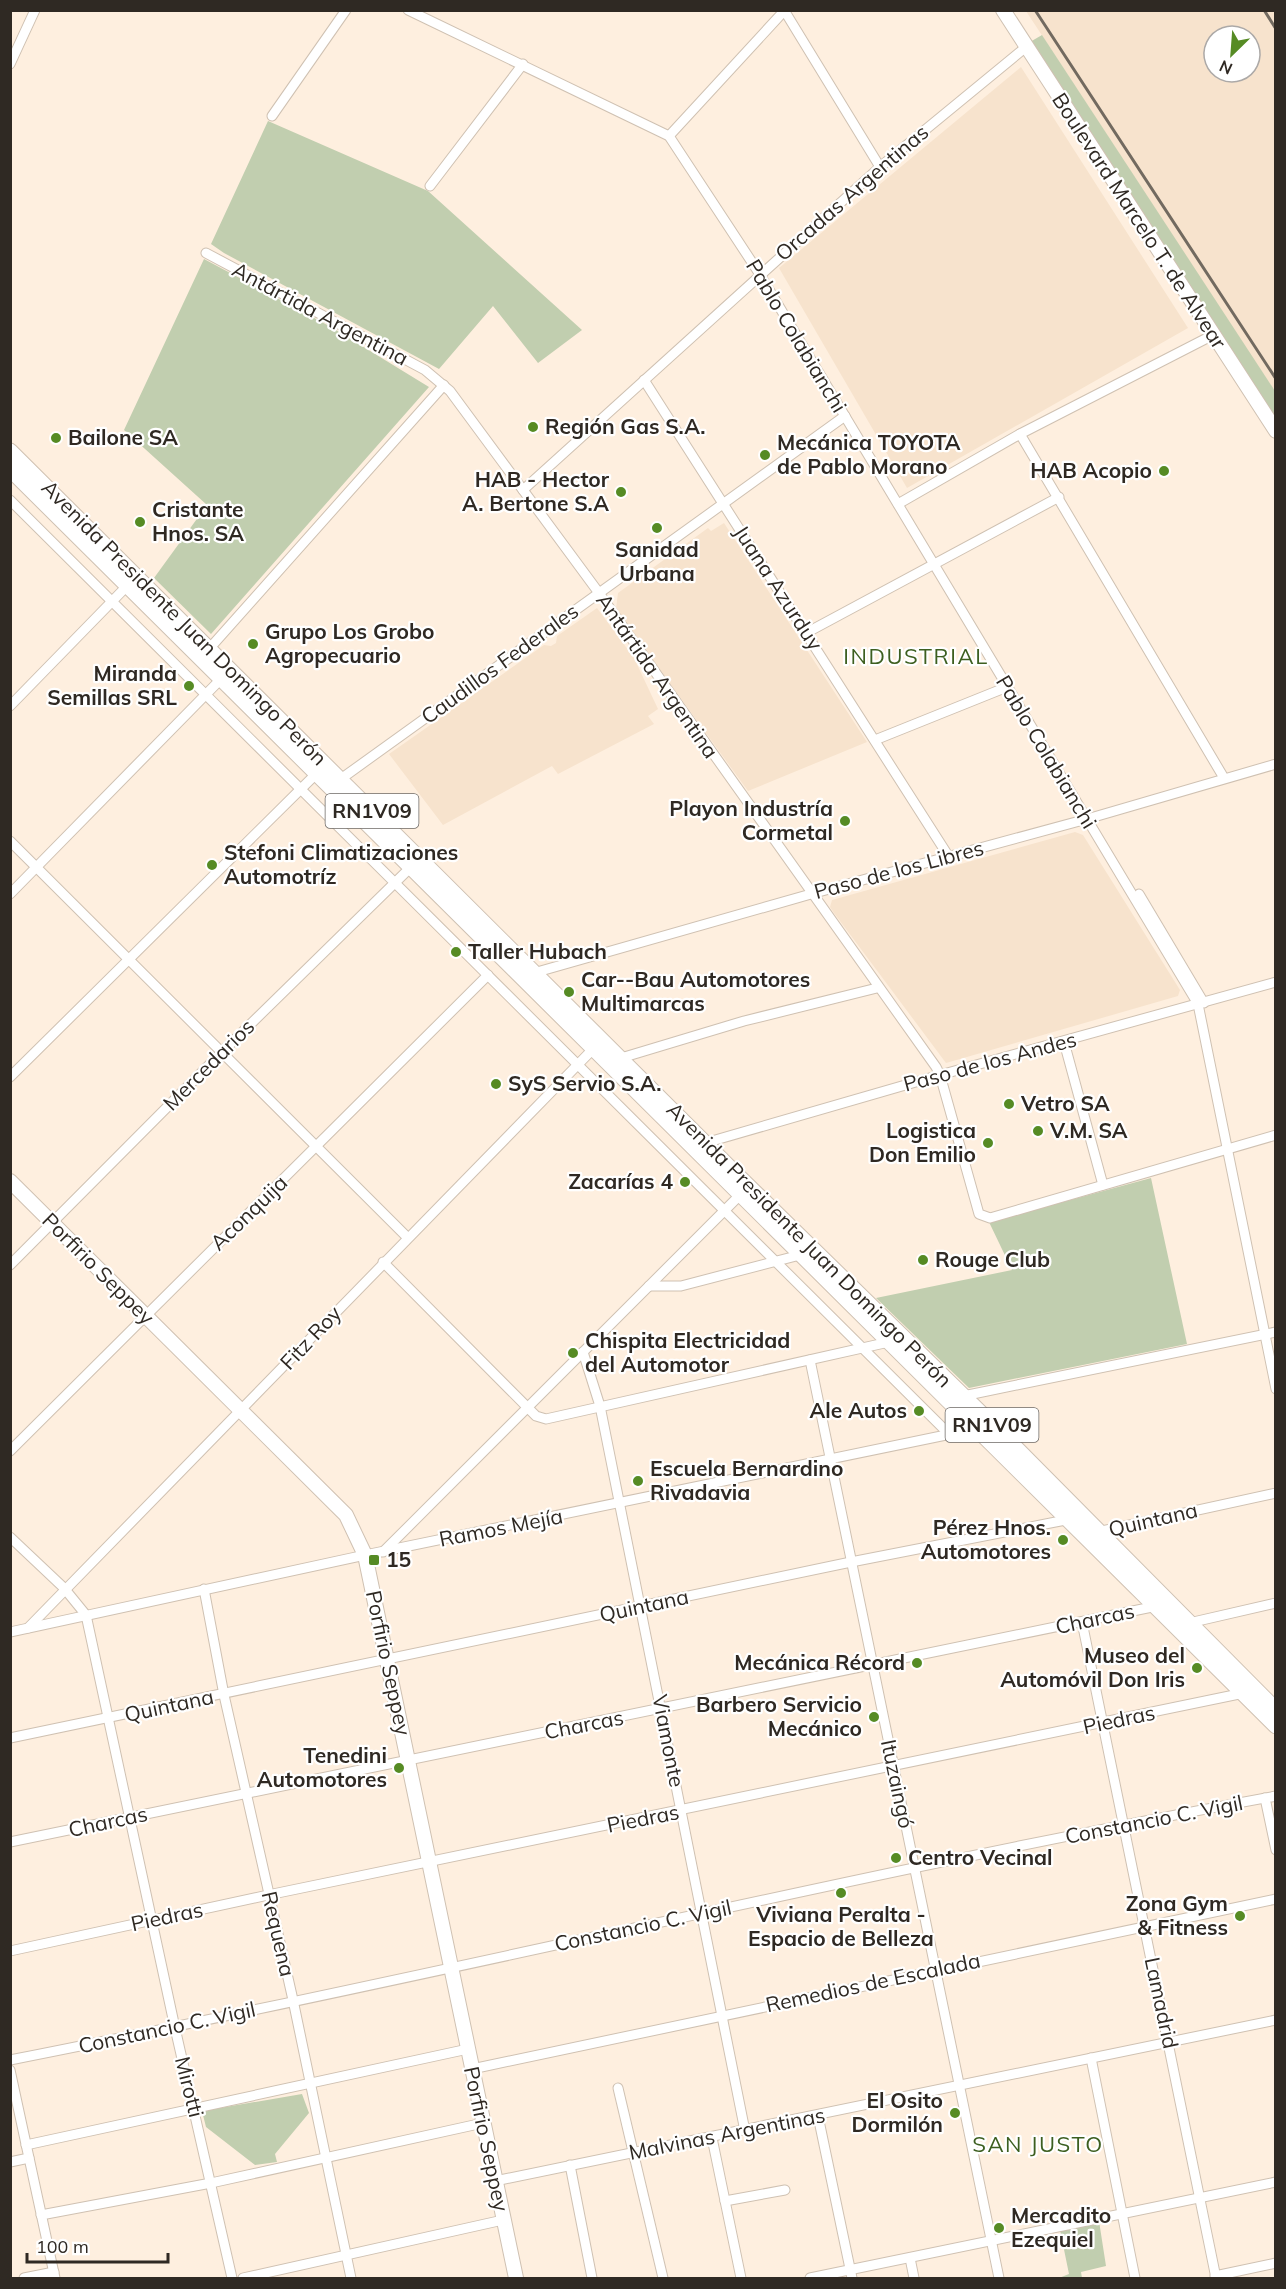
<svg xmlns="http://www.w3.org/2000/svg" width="1286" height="2289" viewBox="0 0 1286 2289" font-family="Mulish,sans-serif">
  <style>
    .built { fill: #f7e3cd; fill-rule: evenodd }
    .green { fill: #c1ceaf }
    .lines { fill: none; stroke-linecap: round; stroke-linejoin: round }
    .minor-casing { stroke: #cfc1b2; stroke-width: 11 }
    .secondary-casing { stroke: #cfc1b2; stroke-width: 16 }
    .primary-casing { stroke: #cfc1b2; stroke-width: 17 }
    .minor { stroke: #fff; stroke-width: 9 }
    .secondary { stroke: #fff; stroke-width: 14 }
    .primary { stroke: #fff; stroke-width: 15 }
    .rail { stroke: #726a60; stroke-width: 3 }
    .poi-dot { fill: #568b24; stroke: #fff; stroke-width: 2 }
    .labels { text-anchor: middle; stroke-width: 4.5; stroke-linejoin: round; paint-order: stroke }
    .shield { fill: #fff; stroke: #6d6965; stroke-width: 1.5 }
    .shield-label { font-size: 20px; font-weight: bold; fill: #2f2923 }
    .street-label { font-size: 21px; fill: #2f2923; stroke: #fff }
    .poi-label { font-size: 21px; font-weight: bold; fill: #2f2923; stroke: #fff; text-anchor: start }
    .neighbourhood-label { font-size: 22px; letter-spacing: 1.5px; fill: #3d5f20; stroke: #fff }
  </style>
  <rect width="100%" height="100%" fill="#feefdf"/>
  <!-- built -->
  <g class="built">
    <path d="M1026,11H1275V391L1257,365ZM1214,36H1250V72H1214Z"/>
    <path d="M1021,67L1188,328L907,488L779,268Z"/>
    <path d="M724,523L867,742L748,791L616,609L618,593L708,528L711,531Z"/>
    <path d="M597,608L634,658L658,709L648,716L654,724L558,774L552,766L443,825L389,754L544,645L551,646L556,643L557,636Z"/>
    <path d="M1075,832L1083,835L1180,990L1178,996L946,1063L834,913L830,907L832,900Z"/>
  </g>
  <!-- green -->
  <g class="green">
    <path d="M1042,35L1275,391V422L1030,42Z"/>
    <path d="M268,121L428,191L582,330L538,363L493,306L439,369L224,253L211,244Z"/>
    <path d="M204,259L331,327L429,387L211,634L154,578L207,505L124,430Z"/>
    <path d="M1151,1178L1187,1344L969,1388L876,1298L1012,1270L989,1222Z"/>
    <path d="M302,2094L309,2113L275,2154L277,2162L255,2165L206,2127L202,2111Z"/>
    <path d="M1099,2221L1106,2266L1081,2272L1082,2278H1059L1069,2274L1060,2230Z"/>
  </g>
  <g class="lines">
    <defs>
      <g id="minor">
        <path d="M408,10L669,136L759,273L1198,1004L1276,1389"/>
        <path d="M784,10L880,167"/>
        <path d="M10,64L35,10"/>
        <path d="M272,116L346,10"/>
        <path d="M669,136L785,10"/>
        <path d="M430,186L523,64"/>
        <path d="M206,253L425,370L450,391L599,593L936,1067L940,1075L979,1214L990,1218L1276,1135"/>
        <path d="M644,380L949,857"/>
        <path d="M1020,434L1224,778"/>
        <path d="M523,490L880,167L1026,47"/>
        <path d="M10,500L950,1435"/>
        <path d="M898,504L1020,434L1213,335"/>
        <path d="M806,633L1059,497"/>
        <path d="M209,649L444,385"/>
        <path d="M10,706L127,586"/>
        <path d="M875,740L1007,687"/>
        <path d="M338,781L845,416"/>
        <path d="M10,841L407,1237"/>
        <path d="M10,894L221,679"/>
        <path d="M1139,894L1204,1003"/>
        <path d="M530,974L811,894L1087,819L1276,764"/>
        <path d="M1064,1042L1103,1185"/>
        <path d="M621,1058L744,1021L877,988"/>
        <path d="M10,1077L317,773"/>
        <path d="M705,1143L940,1075L1276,982"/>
        <path d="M383,1262L536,1416L546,1419L889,1342"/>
        <path d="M10,1265L221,1053L411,867"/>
        <path d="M649,1286H681L800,1255"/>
        <path d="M583,1352L600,1406L745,2131"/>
        <path d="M810,1360L999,2278"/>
        <path d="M963,1396L1276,1332"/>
        <path d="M10,1451L488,975"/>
        <path d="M1097,1532L1276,1493"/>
        <path d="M10,1537L64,1588L86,1615L175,2028L232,2278"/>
        <path d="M383,1552L740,1195"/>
        <path d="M204,1589L224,1695L293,2000L351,2278"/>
        <path d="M1082,1622L1216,2278"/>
        <path d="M1189,1623L1276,1603"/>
        <path d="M28,1628L594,1048"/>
        <path d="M10,1632L365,1555L980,1428"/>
        <path d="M10,1738L851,1562L1071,1519"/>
        <path d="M1265,1798L1276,1850"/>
        <path d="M10,1842L1157,1606"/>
        <path d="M10,1951L268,1895L1244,1693"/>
        <path d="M1091,2058L1135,2278"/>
        <path d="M10,2060C433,1977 852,1874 1276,1796"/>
        <path d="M472,2069L1276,1899"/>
        <path d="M10,2070L55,2278"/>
        <path d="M618,2088L663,2278"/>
        <path d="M818,2116L852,2278"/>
        <path d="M712,2138L741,2278"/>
        <path d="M26,2145L468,2049"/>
        <path d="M10,2162L29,2158"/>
        <path d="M570,2165L592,2278"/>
        <path d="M495,2181L1276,2020"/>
        <path d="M725,2201L785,2190"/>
        <path d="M41,2215L211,2183L483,2123"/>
        <path d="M910,2258L914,2278"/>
        <path d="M1215,2276L1276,2263"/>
        <path d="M24,2278L54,2272"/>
        <path d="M243,2278L503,2220"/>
        <path d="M810,2278L1276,2182"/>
      </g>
      <g id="secondary">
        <path d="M1003,10L1276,431"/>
        <path d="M10,1181L346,1515L365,1555L516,2278"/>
      </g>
      <g id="primary">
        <path d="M10,451L740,1178L993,1425L1276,1710"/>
        <path d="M10,469L1276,1726"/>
      </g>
    </defs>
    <!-- minor casing -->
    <use href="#minor" class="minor-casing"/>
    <!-- secondary casing -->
    <use href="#secondary" class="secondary-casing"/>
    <!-- primary casing -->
    <use href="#primary" class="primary-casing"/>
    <!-- minor -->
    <use href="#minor" class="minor"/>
    <!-- secondary -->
    <use href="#secondary" class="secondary"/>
    <!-- primary -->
    <use href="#primary" class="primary"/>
    <!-- rail -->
    <g class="rail">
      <path d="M1035,10L1276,379"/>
      <path d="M1264,10L1276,29"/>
    </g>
  </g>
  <!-- markers -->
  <g class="poi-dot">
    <circle cx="533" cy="427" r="6"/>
    <circle cx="56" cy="438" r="6"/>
    <circle cx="765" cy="455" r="6"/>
    <circle cx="1164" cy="471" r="6"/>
    <circle cx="621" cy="492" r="6"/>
    <circle cx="140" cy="522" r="6"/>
    <circle cx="657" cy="528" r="6"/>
    <circle cx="253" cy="644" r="6"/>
    <circle cx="189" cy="686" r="6"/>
    <circle cx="845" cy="821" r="6"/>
    <circle cx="212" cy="865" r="6"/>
    <circle cx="456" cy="952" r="6"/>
    <circle cx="569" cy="992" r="6"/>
    <circle cx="496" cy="1084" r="6"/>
    <circle cx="1009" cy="1104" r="6"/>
    <circle cx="1038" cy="1131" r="6"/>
    <circle cx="988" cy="1143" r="6"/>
    <circle cx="685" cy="1182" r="6"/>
    <circle cx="923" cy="1260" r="6"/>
    <circle cx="573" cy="1353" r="6"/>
    <circle cx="919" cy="1411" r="6"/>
    <circle cx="638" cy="1481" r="6"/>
    <circle cx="1063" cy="1540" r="6"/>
    <rect x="368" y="1554" width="12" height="12" rx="3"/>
    <circle cx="917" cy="1663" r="6"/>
    <circle cx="1197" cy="1668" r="6"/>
    <circle cx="874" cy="1717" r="6"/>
    <circle cx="399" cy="1768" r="6"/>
    <circle cx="896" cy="1858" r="6"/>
    <circle cx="841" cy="1893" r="6"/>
    <circle cx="1240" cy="1916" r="6"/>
    <circle cx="955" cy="2113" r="6"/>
    <circle cx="999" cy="2228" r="6"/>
  </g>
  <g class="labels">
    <!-- shield labels -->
    <g class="shield">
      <rect x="325.5" y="794" width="93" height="34" rx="4.5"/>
      <rect x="945.5" y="1408" width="93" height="34" rx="4.5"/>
    </g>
    <g class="shield-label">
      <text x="372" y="818">RN1V09</text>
      <text x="992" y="1432">RN1V09</text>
    </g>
    <!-- street labels -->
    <g class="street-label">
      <text transform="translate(852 193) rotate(-41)" y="7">Orcadas Argentinas</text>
      <text transform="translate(1139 221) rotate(57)" y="7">Boulevard Marcelo T. de Alvear</text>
      <text transform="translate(320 314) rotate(28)" y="7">Antártida Argentina</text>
      <text transform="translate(796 336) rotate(59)" y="7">Pablo Colabianchi</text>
      <text transform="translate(778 588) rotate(57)" y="7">Juana Azurduy</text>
      <text transform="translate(184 623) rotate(45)" y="7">Avenida Presidente Juan Domingo Perón</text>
      <text transform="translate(500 664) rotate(-36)" y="7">Caudillos Federales</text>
      <text transform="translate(657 676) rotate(55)" y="7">Antártida Argentina</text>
      <text transform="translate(1046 752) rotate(59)" y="7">Pablo Colabianchi</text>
      <text transform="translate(899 870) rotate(-15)" y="7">Paso de los Libres</text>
      <text transform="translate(990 1062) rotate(-15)" y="7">Paso de los Andes</text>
      <text transform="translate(209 1065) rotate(-45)" y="7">Mercedarios</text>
      <text transform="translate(249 1213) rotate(-44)" y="7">Aconquija</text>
      <text transform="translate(809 1245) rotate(45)" y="7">Avenida Presidente Juan Domingo Perón</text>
      <text transform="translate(98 1269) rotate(45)" y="7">Porfirio Seppey</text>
      <text transform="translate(311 1338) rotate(-47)" y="7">Fitz Roy</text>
      <text transform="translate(1153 1520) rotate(-13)" y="7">Quintana</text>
      <text transform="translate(501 1528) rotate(-11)" y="7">Ramos Mejía</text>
      <text transform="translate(644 1606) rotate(-12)" y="7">Quintana</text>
      <text transform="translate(1095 1619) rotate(-12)" y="7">Charcas</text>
      <text transform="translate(388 1663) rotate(78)" y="7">Porfirio Seppey</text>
      <text transform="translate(169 1706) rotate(-12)" y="7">Quintana</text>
      <text transform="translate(1119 1720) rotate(-12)" y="7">Piedras</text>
      <text transform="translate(584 1725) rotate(-11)" y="7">Charcas</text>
      <text transform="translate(668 1741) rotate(79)" y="7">Viamonte</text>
      <text transform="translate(897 1784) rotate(78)" y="7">Ituzaingó</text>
      <text transform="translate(643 1819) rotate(-11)" y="7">Piedras</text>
      <text transform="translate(1154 1820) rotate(-11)" y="7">Constancio C. Vigil</text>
      <text transform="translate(108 1822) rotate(-12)" y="7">Charcas</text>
      <text transform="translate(167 1917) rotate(-12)" y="7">Piedras</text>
      <text transform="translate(643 1926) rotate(-12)" y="7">Constancio C. Vigil</text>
      <text transform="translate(278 1934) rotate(77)" y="7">Requena</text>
      <text transform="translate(873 1983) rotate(-12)" y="7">Remedios de Escalada</text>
      <text transform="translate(1161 2003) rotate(78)" y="7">Lamadrid</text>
      <text transform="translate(167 2028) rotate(-12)" y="7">Constancio C. Vigil</text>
      <text transform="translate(189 2087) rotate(76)" y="7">Mirotti</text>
      <text transform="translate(727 2134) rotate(-11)" y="7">Malvinas Argentinas</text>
      <text transform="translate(486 2139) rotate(78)" y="7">Porfirio Seppey</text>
    </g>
    <!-- poi labels -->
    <g class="poi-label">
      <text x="545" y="434">Región Gas S.A.</text>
      <text x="68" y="445">Bailone SA</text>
      <text x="777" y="450">Mecánica TOYOTA<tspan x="777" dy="24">de Pablo Morano</tspan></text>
      <text x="1152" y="478" text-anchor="end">HAB Acopio</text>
      <text x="609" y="487" text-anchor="end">HAB - Hector<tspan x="609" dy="24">A. Bertone S.A</tspan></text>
      <text x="152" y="517">Cristante<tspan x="152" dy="24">Hnos. SA</tspan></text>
      <text x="657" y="557" text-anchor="middle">Sanidad<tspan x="657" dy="24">Urbana</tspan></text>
      <text x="265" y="639">Grupo Los Grobo<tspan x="265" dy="24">Agropecuario</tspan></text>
      <text x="177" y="681" text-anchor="end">Miranda<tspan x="177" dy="24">Semillas SRL</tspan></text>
      <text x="833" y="816" text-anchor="end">Playon Industría<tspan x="833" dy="24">Cormetal</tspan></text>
      <text x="224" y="860">Stefoni Climatizaciones<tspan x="224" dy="24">Automotríz</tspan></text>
      <text x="468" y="959">Taller Hubach</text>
      <text x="581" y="987">Car--Bau Automotores<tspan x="581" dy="24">Multimarcas</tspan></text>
      <text x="508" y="1091">SyS Servio S.A.</text>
      <text x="1021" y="1111">Vetro SA</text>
      <text x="976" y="1138" text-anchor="end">Logistica<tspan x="976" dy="24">Don Emilio</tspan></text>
      <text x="1050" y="1138">V.M. SA</text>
      <text x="673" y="1189" text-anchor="end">Zacarías 4</text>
      <text x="935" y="1267">Rouge Club</text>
      <text x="585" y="1348">Chispita Electricidad<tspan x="585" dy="24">del Automotor</tspan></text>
      <text x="907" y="1418" text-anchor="end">Ale Autos</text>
      <text x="650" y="1476">Escuela Bernardino<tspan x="650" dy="24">Rivadavia</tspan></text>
      <text x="1051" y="1535" text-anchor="end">Pérez Hnos.<tspan x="1051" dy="24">Automotores</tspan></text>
      <text x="386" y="1567">15</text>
      <text x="1185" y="1663" text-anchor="end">Museo del<tspan x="1185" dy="24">Automóvil Don Iris</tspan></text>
      <text x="905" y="1670" text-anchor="end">Mecánica Récord</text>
      <text x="862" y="1712" text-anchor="end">Barbero Servicio<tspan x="862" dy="24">Mecánico</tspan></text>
      <text x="387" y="1763" text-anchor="end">Tenedini<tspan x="387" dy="24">Automotores</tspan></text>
      <text x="908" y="1865">Centro Vecinal</text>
      <text x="1228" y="1911" text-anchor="end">Zona Gym<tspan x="1228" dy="24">&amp; Fitness</tspan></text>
      <text x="841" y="1922" text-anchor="middle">Viviana Peralta -<tspan x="841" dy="24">Espacio de Belleza</tspan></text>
      <text x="943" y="2108" text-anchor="end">El Osito<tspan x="943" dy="24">Dormilón</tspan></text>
      <text x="1011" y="2223">Mercadito<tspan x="1011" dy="24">Ezequiel</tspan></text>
    </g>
    <!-- neighbourhood labels -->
    <g class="neighbourhood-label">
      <text x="916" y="664">INDUSTRIAL</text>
      <text x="1038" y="2152">SAN JUSTO</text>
    </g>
  </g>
  <!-- border -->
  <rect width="1286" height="2289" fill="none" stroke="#2f2923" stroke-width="24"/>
  <!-- north arrow -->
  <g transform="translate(1232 54) rotate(205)"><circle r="28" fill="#ffffff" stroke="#aca9a7" stroke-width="1.5"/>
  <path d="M0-4.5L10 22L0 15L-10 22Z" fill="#568b24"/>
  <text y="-9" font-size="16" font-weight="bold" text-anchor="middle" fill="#2f2923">N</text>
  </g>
  <!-- scale -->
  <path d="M27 2253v9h141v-9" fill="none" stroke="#2f2923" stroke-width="3"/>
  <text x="36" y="2253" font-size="18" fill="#2f2923" stroke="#ffffff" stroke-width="4.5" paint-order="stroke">100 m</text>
</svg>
